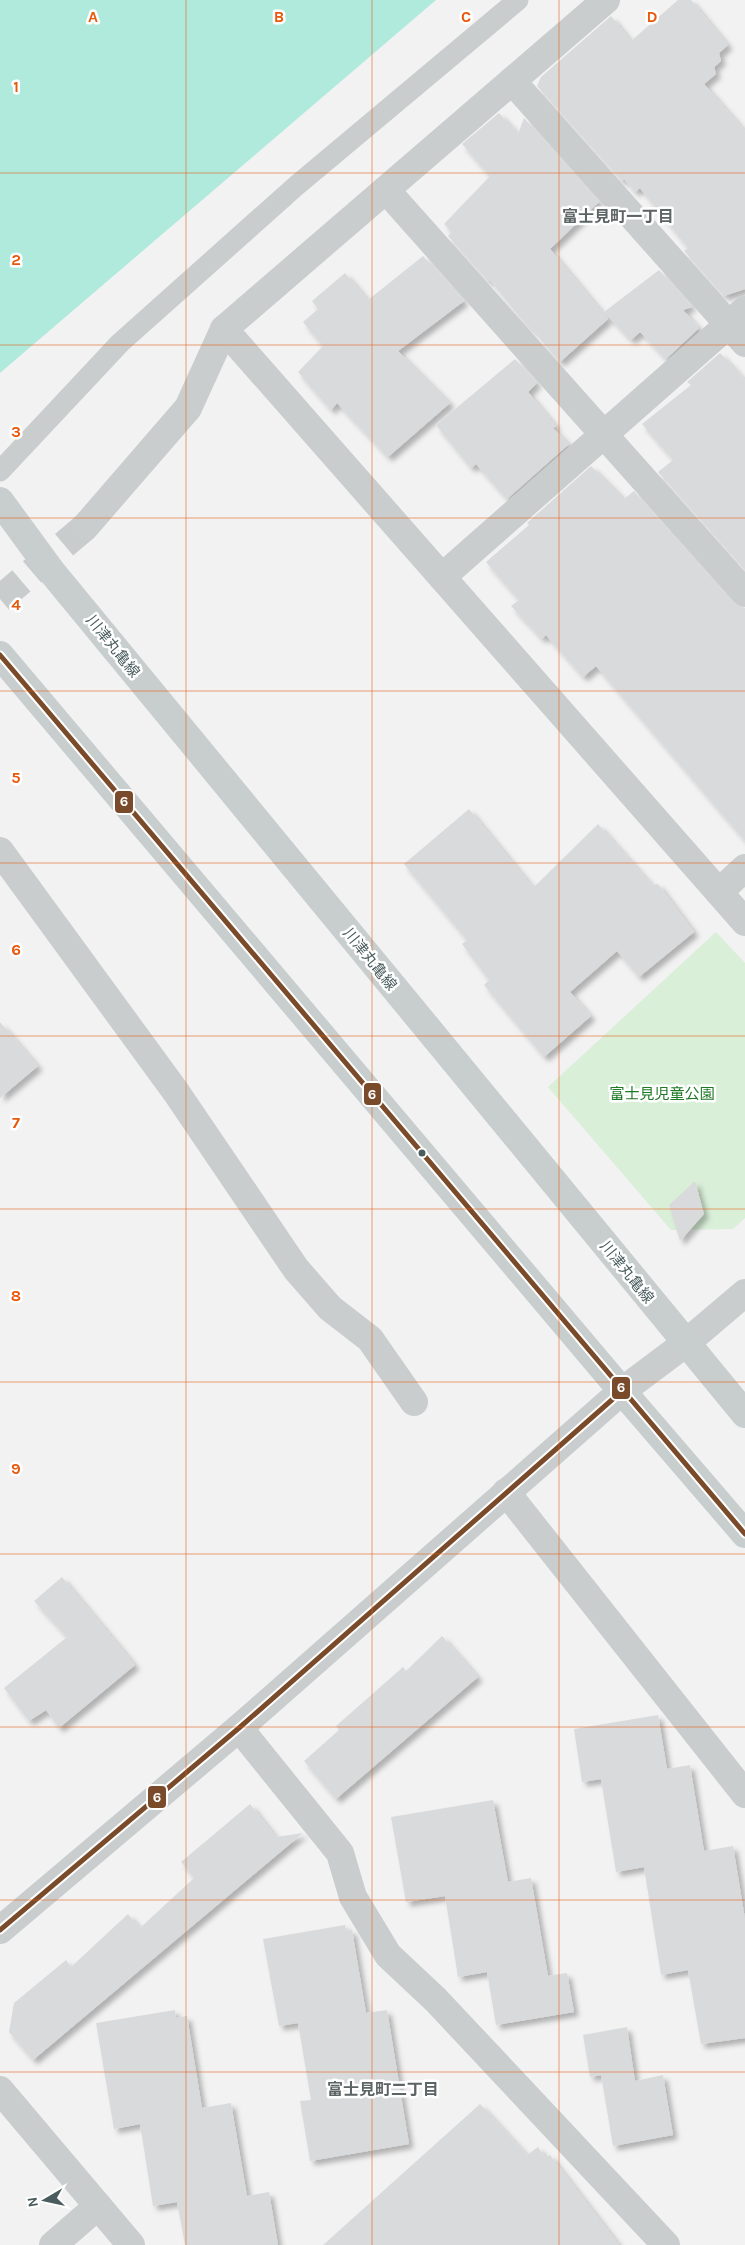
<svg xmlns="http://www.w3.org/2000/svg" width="745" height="2245" viewBox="0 0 745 2245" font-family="Karla,'Noto Sans JP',sans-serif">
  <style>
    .green { fill: #d9efd8 }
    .water { fill: #b0eadd }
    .building { fill: #d9dadb; filter: url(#shadow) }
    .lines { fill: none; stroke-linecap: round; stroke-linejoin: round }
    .minor-tunnel { stroke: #c8cccd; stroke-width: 28; stroke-dasharray: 28 14; stroke-linecap: butt }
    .service { stroke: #c9cdcd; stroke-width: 21 }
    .minor { stroke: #c9cdcd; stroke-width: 28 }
    .tertiary { stroke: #c9cdcd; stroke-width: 28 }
    .secondary { stroke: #c8cdcd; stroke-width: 28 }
    .bus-1-casing { stroke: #fff; stroke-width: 9 }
    .bus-1 { stroke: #7a4b2a; stroke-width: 5 }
    .grid { fill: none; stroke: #e8590c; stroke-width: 1; stroke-opacity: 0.55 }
    .bus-dot { fill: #4a5c5d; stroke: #fff; stroke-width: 2 }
    .labels { text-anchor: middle; stroke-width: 5; stroke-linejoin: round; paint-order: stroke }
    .street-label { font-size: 15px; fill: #4a5c5d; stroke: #fff }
    .park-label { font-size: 15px; fill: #1f7a26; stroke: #fff }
    .neighbourhood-label { font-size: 16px; font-weight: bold; fill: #5d6465; stroke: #fff }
    .grid-label { font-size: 16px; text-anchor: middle; font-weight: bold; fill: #e8590c; stroke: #fff; stroke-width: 5; stroke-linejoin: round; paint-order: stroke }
    .line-badge { stroke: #fff; stroke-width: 2 }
    .badge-label { font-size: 14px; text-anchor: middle; font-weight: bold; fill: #fff }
  </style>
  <defs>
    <filter id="shadow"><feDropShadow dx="4.5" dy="4.5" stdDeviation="2.5" flood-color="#0004"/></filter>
  </defs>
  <rect width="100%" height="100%" fill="#f2f2f2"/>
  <!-- green -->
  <path class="green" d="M716,932L745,963V1218L733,1229L671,1230L548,1087Z"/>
  <!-- water -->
  <path class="water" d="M0,0H436L0,373Z"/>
  <!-- building -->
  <g class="building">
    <path d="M678,0H691L728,45L719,53L721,61L714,67L716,74L704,84L745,131V289L724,296L684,251L688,248L640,188L635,192L624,179L622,181L537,86L541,77L611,16L631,41Z"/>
    <path d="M499,113L518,134L524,118L599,202L550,249L608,319L560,362L539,338L541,337L523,321L490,280L488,281L448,236L452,232L444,224L490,176L462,144Z"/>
    <path d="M423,256L464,301L398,351L450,403L388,457L337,403L331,410L298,372L323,346L303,322L318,309L312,301L345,273L368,300Z"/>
    <path d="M659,270L692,307L683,310L699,328L666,359L640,332L631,340L604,312Z"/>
    <path d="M720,353L745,380V570L658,472L673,460L642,424L691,385L687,382Z"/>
    <path d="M515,359L537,383L528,392L556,426L553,428L569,444L507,499L476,464L471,468L436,425Z"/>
    <path d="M591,466L624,499L634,491L733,603L745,608V841L596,666L583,677L546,635L542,639L511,606L519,600L486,562L529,525L527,523Z"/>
    <path d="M469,809L531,885L532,883L535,886L598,824L652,885L658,884L694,932L639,977L617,951L570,992L591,1016L544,1057L484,985L489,980L462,944L467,940L404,864Z"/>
    <path d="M0,1022L38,1066L0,1098Z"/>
    <path d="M695,1181L704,1214L680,1241L669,1205Z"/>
    <path d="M62,1577L135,1665L59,1728L46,1710L29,1721L4,1688L67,1637L34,1601Z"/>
    <path d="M442,1636L478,1677L336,1799L304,1761L339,1730L336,1726L403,1667L406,1671Z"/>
    <path d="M658,1715L667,1769L690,1765L704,1851L733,1846L745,1919V2038L701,2044L688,1970L661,1975L644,1867L616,1872L601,1779L582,1782L574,1729Z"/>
    <path d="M493,1800L508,1882L531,1878L548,1976L567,1973L574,2012L496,2025L487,1972L458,1977L445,1896L406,1902L391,1817Z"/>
    <path d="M250,1804L276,1837L303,1833L33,2060L9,2032L14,2003L66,1960L71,1967L128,1914L140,1928L194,1878L181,1862Z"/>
    <path d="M345,1925L346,1931L352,1930L366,2013L387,2010L409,2144L310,2161L300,2101L311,2100L298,2023L279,2026L263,1939Z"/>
    <path d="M175,2010L176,2018L187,2016L202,2108L231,2103L247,2196L269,2192L278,2245H185L177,2202L153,2206L140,2124L114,2129L96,2023Z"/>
    <path d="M627,2027L635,2081L663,2075L673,2135L613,2146L601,2075L590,2077L583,2035Z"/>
    <path d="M480,2104L527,2155L538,2147L545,2157L550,2155L619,2245H323Z"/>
  </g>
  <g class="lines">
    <!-- minor-tunnel -->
    <path class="minor-tunnel" d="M0,599L85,527"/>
    <!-- service -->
    <path class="service" d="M0,471L120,343L296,186L518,0"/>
    <!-- minor -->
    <g class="minor">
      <path d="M512,81L745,343"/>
      <path d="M386,190L745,593"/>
      <path d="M224,329L745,922"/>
      <path d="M85,527L188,408L224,329L606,0"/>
      <path d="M442,577L745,310"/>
      <path d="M0,851L176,1092L296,1269L330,1308L370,1339L414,1402"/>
      <path d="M719,892L745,868"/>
      <path d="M506,1492L745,1794"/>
      <path d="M239,1728L340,1853L353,1897L388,1955L436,2000L666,2245"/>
      <path d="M0,2090L131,2245"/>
      <path d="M53,2245L98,2206"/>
    </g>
    <!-- tertiary -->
    <path class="tertiary" d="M0,1930L239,1728L622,1391L686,1343L745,1293"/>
    <!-- secondary -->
    <g class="secondary">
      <path d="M0,501L52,572L745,1414"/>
      <path d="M0,655L622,1391L745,1534"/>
    </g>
    <defs>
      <g id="bus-1">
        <path d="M0,655L745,1534"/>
        <path d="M0,1930L239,1728L622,1391"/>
      </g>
    </defs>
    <!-- bus-1 casing -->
    <use href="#bus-1" class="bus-1-casing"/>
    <!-- bus-1 -->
    <use href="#bus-1" class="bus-1"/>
  </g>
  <!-- grid -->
  <path class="grid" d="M186,0V2245M372,0V2245M559,0V2245M0,173H745M0,345H745M0,518H745M0,691H745M0,863H745M0,1036H745M0,1209H745M0,1382H745M0,1554H745M0,1727H745M0,1900H745M0,2072H745"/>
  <!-- markers -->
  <circle class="bus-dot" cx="422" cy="1153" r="4.5"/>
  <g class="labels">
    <!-- street labels -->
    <g class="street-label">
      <text transform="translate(113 646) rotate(51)" y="5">川津丸亀線</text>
      <text transform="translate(370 959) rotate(51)" y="5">川津丸亀線</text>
      <text transform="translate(627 1272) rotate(51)" y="5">川津丸亀線</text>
    </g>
    <!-- park labels -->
    <g class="park-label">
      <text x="662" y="1099">富士見児童公園</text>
    </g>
    <!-- neighbourhood labels -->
    <g class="neighbourhood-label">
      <text x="618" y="222">富士見町一丁目</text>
      <text x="383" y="2095">富士見町二丁目</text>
    </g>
  </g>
  <g class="grid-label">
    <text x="93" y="22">A</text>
    <text x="279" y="22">B</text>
    <text x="466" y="22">C</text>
    <text x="652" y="22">D</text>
    <text x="16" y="92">1</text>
    <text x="16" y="265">2</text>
    <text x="16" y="437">3</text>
    <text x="16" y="610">4</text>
    <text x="16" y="783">5</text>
    <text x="16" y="955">6</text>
    <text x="16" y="1128">7</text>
    <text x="16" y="1301">8</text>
    <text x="16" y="1474">9</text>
  </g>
  <g class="line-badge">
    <rect x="114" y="790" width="20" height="24" rx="5" fill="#7a4b2a"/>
    <rect x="363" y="1082" width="19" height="24" rx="5" fill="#7a4b2a"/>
    <rect x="611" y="1376" width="20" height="24" rx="5" fill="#7a4b2a"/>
    <rect x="147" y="1785" width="20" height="24" rx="5" fill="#7a4b2a"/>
  </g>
  <g class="badge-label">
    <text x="124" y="806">6</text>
    <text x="372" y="1099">6</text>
    <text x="621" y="1392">6</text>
    <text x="157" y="1802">6</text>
  </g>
  <!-- north arrow -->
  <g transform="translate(45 2200) rotate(261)" stroke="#ffffff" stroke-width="4" paint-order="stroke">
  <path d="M0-4L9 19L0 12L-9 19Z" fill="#4a5c5d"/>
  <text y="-8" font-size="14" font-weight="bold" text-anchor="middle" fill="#4a5c5d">N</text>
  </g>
</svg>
